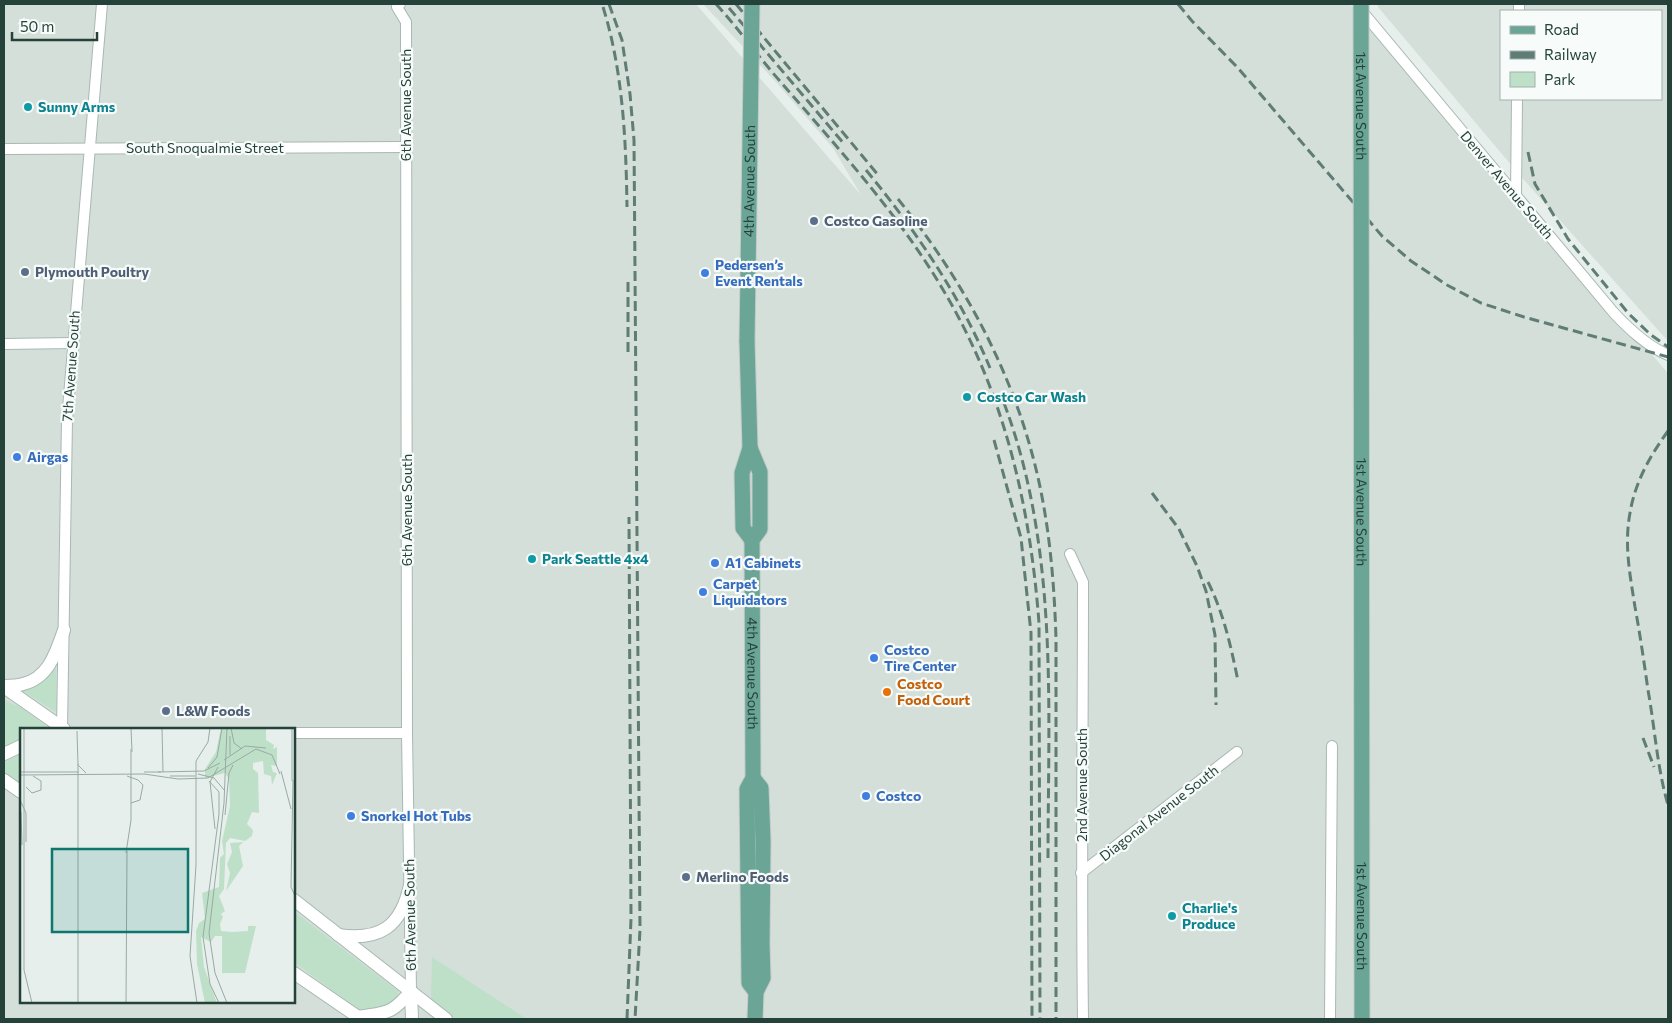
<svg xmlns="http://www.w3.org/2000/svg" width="1672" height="1023" viewBox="0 0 1672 1023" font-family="Commissioner,sans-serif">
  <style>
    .built { fill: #d4dfda; fill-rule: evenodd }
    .green { fill: #bfe0c8 }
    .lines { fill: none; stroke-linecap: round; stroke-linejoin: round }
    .minor-casing { stroke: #a8b8b2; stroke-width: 12 }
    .tertiary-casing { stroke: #a8b8b2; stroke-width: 14 }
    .primary-casing { stroke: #c2cac8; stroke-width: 17 }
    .minor { stroke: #fff; stroke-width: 10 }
    .tertiary { stroke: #fff; stroke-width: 12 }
    .primary { stroke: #6aa596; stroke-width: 15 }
    .rail { stroke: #5f7d75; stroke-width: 3; stroke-dasharray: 10 5; stroke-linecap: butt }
    .primary-bridge-casing { stroke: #c2cac8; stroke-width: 17; stroke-linecap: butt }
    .primary-bridge { stroke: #6aa596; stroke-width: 15 }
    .culture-dot { fill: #0f9aa8; stroke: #f7fbf9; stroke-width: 2 }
    .service-dot { fill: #5c6f8a; stroke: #f7fbf9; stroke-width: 2 }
    .shop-dot { fill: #3f7fe0; stroke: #f7fbf9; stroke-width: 2 }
    .food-dot { fill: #e8710a; stroke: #f7fbf9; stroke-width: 2 }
    .labels { text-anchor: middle; stroke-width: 4.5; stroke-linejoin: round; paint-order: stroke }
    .street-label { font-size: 14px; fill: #24423a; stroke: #f7fbf9 }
    .culture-label { font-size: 14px; font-weight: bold; fill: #0d838f; stroke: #f7fbf9; text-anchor: start }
    .service-label { font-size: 14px; font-weight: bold; fill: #4e5e75; stroke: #f7fbf9; text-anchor: start }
    .shop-label { font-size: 14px; font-weight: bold; fill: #366cbe; stroke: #f7fbf9; text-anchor: start }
    .food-label { font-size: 14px; font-weight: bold; fill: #c56008; stroke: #f7fbf9; text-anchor: start }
    .inset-road { fill: none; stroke: #98aaa4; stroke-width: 1 }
    .view { fill: #0f766e; fill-opacity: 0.15; stroke: #0f766e; stroke-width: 2.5 }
    .inset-edge { fill: none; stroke: #24423a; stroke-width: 2.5 }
  </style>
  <rect width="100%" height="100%" fill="#e6efeb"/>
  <!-- built -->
  <path class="built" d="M4,4H696L861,195L833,148L775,81L703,4H1350L1667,372V340L1523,179L1378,7V4H1668V1019H4ZM1501,11H1661V99H1501ZM21,729H294V1002H21Z"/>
  <!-- green -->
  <g class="green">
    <path d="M56,668V712L22,691L42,682Z"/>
    <path d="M4,700L20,707L49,728L21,729V740L4,747Z"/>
    <path d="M21,754V784L4,773V762Z"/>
    <path d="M294,914H297L398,991V1002L385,1009L361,1012L294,962Z"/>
    <path d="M432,957L527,1019H455L431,999Z"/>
  </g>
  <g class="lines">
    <defs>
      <g id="minor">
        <path d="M400,4L397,7L406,22L407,733L411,991"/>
        <path d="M1361,10L1614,313C1630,330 1647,346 1668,355"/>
        <path d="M1519,11V4"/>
        <path d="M4,149L405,147"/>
        <path d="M1516,194L1517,99"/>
        <path d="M4,344L73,343"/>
        <path d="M1070,554L1083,582C1083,728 1081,873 1083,1019"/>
        <path d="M62,729L67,420L102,4"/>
        <path d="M294,733H407"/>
        <path d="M1081,873L1237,752"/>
        <path d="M1330,1019L1332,746"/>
      </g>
      <g id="tertiary">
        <path d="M4,686C10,686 17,686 23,684C49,678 56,652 64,630"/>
        <path d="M4,687L64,729"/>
        <path d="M4,754L21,746"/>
        <path d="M4,780L21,792"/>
        <path d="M294,900L446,1019"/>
        <path d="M338,935C380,941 401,927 410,885"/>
        <path d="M294,973L361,1019"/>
        <path d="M411,991L412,1019"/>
        <path d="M358,1017C387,1012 391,1015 411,991"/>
      </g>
      <g id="primary">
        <path d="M747,341L750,448L742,473L743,528L752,540"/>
        <path id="s1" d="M750,448L760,472V529L752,540L753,778L747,789L749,983L756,992"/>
        <path d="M753,778L761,788L763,841L762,944L763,978L756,992L755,1019"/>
      </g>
    </defs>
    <!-- minor casing -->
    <use href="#minor" class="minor-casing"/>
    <!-- tertiary casing -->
    <use href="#tertiary" class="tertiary-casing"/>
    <!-- primary casing -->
    <use href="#primary" class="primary-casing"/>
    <!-- minor -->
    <use href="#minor" class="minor"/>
    <!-- tertiary -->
    <use href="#tertiary" class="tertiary"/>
    <!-- primary -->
    <use href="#primary" class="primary"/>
    <!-- rail -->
    <g class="rail">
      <path d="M609,4L622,40L630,94L634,140L640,930L635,1019"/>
      <path d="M716,4C738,28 757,55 779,80C836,146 897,212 942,288C1004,391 1030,504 1039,623L1040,1019"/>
      <path d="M736,4L879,176"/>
      <path d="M1178,4L1192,21L1238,68L1382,236L1411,261L1447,285L1481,303L1524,317L1668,357"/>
      <path d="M603,7C623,71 626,140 627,207"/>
      <path d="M729,8L845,145"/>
      <path d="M1528,152L1535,184L1568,239L1628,313L1651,335L1668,347"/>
      <path d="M866,170C916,231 960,295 990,368"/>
      <path d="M898,199C960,276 1009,364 1034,461C1049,519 1054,578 1056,638V1019"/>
      <path d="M628,282V357"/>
      <path d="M1004,403C1059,549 1048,708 1048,861"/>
      <path d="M1668,431C1650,456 1635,482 1630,513C1624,545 1630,575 1635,607C1640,634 1644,662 1648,690C1655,729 1657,767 1668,805"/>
      <path d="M994,440L1021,538L1031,633L1032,1019"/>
      <path d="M1152,493L1179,529L1197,566L1206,591L1215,635L1216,705"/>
      <path d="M1208,582C1224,614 1231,647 1238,681"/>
      <path d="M1643,738L1654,767"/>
      <path d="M627,1019L631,919L629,517"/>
    </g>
    <defs>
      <g id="primary-bridge">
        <path id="s2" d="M1361,4L1362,1019"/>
        <path id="s3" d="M747,341L752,4"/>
      </g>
    </defs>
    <!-- primary-bridge casing -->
    <use href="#primary-bridge" class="primary-bridge-casing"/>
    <!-- primary-bridge -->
    <use href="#primary-bridge" class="primary-bridge"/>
  </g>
  <!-- markers -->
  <g class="culture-dot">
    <circle cx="28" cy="107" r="5"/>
    <circle cx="967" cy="397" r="5"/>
    <circle cx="532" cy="559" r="5"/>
    <circle cx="1172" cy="916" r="5"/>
  </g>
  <g class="service-dot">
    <circle cx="814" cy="221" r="5"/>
    <circle cx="25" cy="272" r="5"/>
    <circle cx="166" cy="711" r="5"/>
    <circle cx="686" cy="877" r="5"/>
  </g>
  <g class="shop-dot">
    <circle cx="705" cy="273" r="5"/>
    <circle cx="17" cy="457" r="5"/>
    <circle cx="715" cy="563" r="5"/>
    <circle cx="703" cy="592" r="5"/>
    <circle cx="874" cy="658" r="5"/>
    <circle cx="866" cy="796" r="5"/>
    <circle cx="351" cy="816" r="5"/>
  </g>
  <circle class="food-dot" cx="887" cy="692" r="5"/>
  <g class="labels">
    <!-- street labels -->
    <g class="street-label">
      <text transform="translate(406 105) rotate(-90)" y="5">6th Avenue South</text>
      <text dy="5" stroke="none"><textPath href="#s2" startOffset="102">1st Avenue South</textPath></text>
      <text x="205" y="153">South Snoqualmie Street</text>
      <text dy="5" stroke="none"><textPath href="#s3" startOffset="160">4th Avenue South</textPath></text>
      <text transform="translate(1507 185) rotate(50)" y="5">Denver Avenue South</text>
      <text transform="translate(71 366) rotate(-86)" y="5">7th Avenue South</text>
      <text transform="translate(407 510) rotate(-90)" y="5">6th Avenue South</text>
      <text dy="5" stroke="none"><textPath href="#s2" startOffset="508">1st Avenue South</textPath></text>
      <text dy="5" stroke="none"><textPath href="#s1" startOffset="230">4th Avenue South</textPath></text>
      <text transform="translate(1082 785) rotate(-90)" y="5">2nd Avenue South</text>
      <text transform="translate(1159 813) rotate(-38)" y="5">Diagonal Avenue South</text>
      <text transform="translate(410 915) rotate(-91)" y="5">6th Avenue South</text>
      <text dy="5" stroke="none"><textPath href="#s2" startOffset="912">1st Avenue South</textPath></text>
    </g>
    <!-- culture labels -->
    <g class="culture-label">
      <text x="38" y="112">Sunny Arms</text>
      <text x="977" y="402">Costco Car Wash</text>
      <text x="542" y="564">Park Seattle 4x4</text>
      <text x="1182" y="913">Charlie's<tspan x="1182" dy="16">Produce</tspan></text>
    </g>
    <!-- service labels -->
    <g class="service-label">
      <text x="824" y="226">Costco Gasoline</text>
      <text x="35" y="277">Plymouth Poultry</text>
      <text x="176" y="716">L&amp;W Foods</text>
      <text x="696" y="882">Merlino Foods</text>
    </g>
    <!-- shop labels -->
    <g class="shop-label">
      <text x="715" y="270">Pedersen’s<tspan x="715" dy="16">Event Rentals</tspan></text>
      <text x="27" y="462">Airgas</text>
      <text x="725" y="568">A1 Cabinets</text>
      <text x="713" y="589">Carpet<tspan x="713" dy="16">Liquidators</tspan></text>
      <text x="884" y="655">Costco<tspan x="884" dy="16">Tire Center</tspan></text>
      <text x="876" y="801">Costco</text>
      <text x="361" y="821">Snorkel Hot Tubs</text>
    </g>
    <!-- food labels -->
    <g class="food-label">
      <text x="897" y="689">Costco<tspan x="897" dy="16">Food Court</tspan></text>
    </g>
  </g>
  <!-- overview -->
  <g transform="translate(20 728)">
    <rect width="275" height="275" fill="#e6efeb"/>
    <path d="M201,0H246V12L254,17L253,21L257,19V38L251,37L253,44L257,45L252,57L251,48L244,46L243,33L233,35V41L238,45L239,85L232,84L227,96L233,102L232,108L225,113L210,110L206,115L204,161L199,168L205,183L201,186L203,189L200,196L201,203L213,204L228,203V198H236L225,245H202V208H195L191,214L181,209L184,239L197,275H185L177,236L176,203L179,195L185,191L182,165L199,159L200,130L204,126L202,113L210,78L209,51L205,45L185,50V41L196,24ZM223,114L219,118L223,138L206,163L210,145L207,136L212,124L210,115Z" fill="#bfe0c8"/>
    <path class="inset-road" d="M4,0V242L12,275M111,0L112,24M142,0L143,44M211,0L214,15L222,21M272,0V53M57,3L58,37L66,45M210,8V27M204,32L225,18L246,20M188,40L197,29L202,0M261,43L271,81M0,44H59M124,44H141M138,44L184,43L200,35M178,46L194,50L205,63M0,47L124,46L158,51L188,50L236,21L252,27L260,46M107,48L118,52L123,57L120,72L111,75M150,48H175M273,52L271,159L275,168M189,53L199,64V86M6,59L12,65L21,62V53L13,48M0,72L6,85V114M1,84L2,117M205,87L209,45L213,37M195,101L190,54L198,39M106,125L111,92V21M58,275V36M106,275L107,123M177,275L170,228L176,137V33L188,14L190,0M199,275L190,256L183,209L199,86M207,275L195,245L189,205L204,75L207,0"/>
    <path class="view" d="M32,121H168V204H32Z"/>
    <rect width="275" height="275" class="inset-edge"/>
  </g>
  <!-- border -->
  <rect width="1672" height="1023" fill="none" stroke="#24423a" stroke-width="10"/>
  <!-- legend -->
  <rect x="1500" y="10" width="162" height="90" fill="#f7fbf9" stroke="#a3b1ad"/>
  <rect x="1510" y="26" width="25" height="8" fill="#6aa596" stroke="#a3b1ad"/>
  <text x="1544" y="35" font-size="15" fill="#24423a">Road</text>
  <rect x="1510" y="51" width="25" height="8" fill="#5f7d75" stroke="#a3b1ad"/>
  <text x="1544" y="60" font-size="15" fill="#24423a">Railway</text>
  <rect x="1510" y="72" width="25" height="15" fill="#bfe0c8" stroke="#a3b1ad"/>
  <text x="1544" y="85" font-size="15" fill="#24423a">Park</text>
  <!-- scale -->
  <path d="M12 32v8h85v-8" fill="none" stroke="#24423a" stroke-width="2.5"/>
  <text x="20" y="32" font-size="15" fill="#24423a" stroke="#f7fbf9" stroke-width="4" paint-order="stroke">50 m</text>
</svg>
